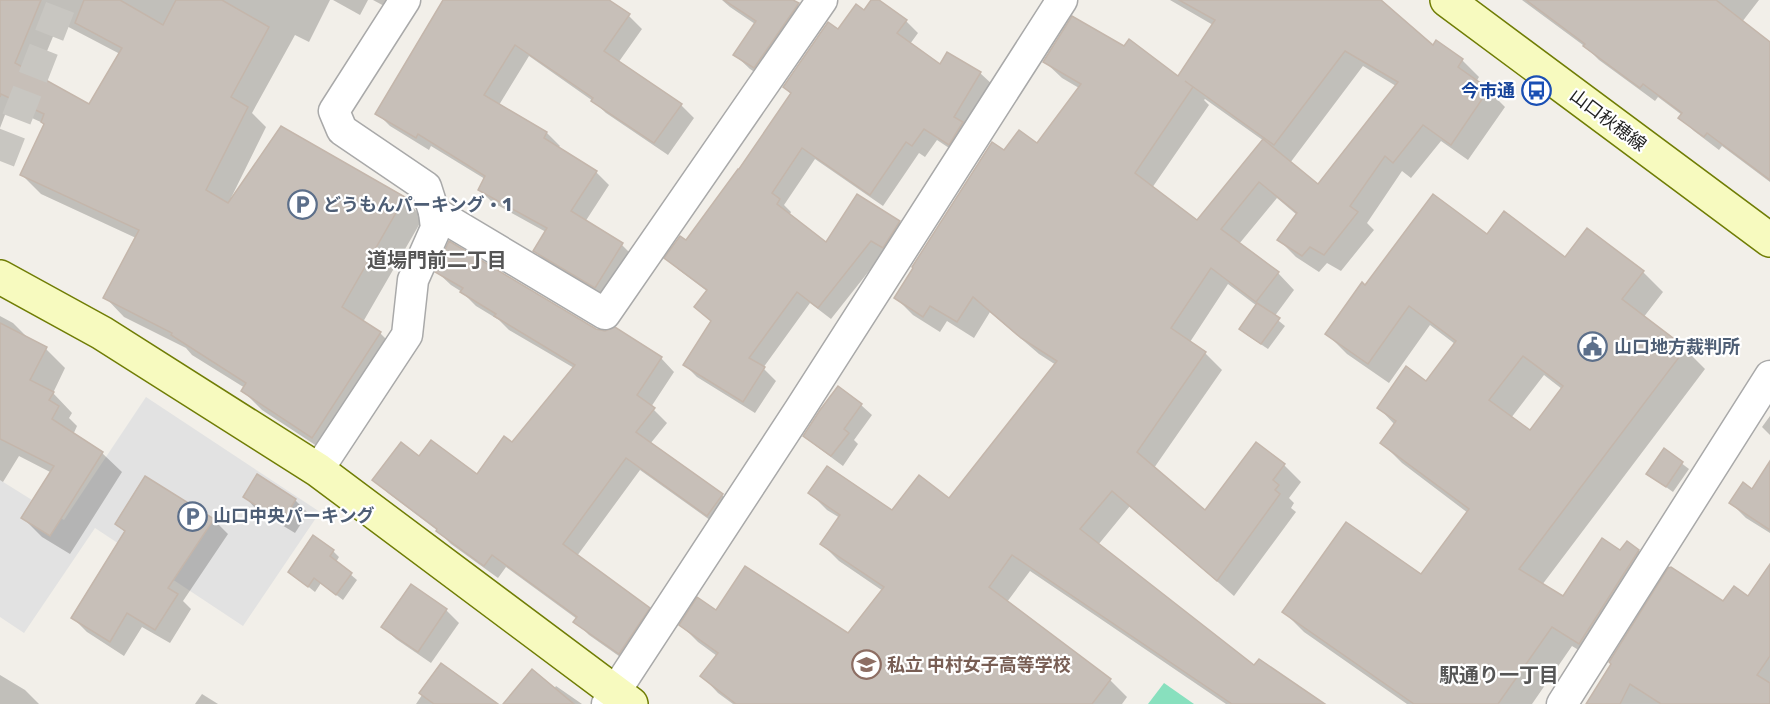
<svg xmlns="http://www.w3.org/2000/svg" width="1770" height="704" viewBox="0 0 1770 704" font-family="Rubik,'Noto Sans JP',sans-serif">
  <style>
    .pitch { fill: #88e0be }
    .parking { fill: #e2e2e2 }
    .shadow { fill: #0003; fill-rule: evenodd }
    .building { fill: #c7bfb8; stroke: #c4b6ab; stroke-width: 1.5; fill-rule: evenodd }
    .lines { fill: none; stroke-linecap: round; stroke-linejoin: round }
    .street-tunnel { stroke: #c8c6c1; stroke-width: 30; stroke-dasharray: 30 15; stroke-linecap: butt }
    .street-casing { stroke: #a9a9a9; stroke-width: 33 }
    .secondary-casing { stroke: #707d05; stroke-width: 36 }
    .street { stroke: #fff; stroke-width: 30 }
    .secondary { stroke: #f7fabf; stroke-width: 33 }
    .labels { text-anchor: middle; stroke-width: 4.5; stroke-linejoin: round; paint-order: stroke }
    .transit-label { font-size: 18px; font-weight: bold; fill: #164399; stroke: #fff; text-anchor: end }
    .street-label { font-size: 18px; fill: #222; stroke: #fff }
    .service-label { font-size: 18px; font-weight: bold; fill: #4e5e75; stroke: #fff; text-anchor: start }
    .education-label { font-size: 18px; font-weight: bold; fill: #785e54; stroke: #fff; text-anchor: start }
    .neighbourhood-label { font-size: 20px; font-weight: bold; fill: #555; stroke: #fff }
  </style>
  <rect width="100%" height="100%" fill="#f2efe9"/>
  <!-- pitch -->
  <path class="pitch" d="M1164,683L1194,704H1148Z"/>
  <!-- parking -->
  <path class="parking" d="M146,397L320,512L243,626L95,528L24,633L0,617V480L64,520Z"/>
  <!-- shadow -->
  <g class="shadow">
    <path d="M0,0H330L309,42L295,35L252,113L266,127L231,198H404L423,218L363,322L380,333L399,352L332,456L262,410L243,391L245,388L192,355L186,348L124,317L105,297L136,238L41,194L22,175L45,124L8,107L0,128ZM59,22L120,54L89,106L38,77L39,75L38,73Z"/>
    <path d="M333,0H368L360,15Z"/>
    <path d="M373,0H389L386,7Z"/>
    <path d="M462,0H607L629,16L642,29L618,63L681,105L694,118L668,155L606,113L593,101L529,56L499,105L547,133L560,146L558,148L596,172L609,185L585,222L622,245L635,258L608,300L548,264L535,251L546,232L492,202L479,189L485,179L431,146L429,150L390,126L377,113Z"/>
    <path d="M722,0H791L813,19L769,82L750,69L735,55L755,24L730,7Z"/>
    <path d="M872,0H877L906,21L918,33L910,44L941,66L948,54L980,73L993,85L961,156L937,140L925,157L919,153L883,206L815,159L784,205L791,212L789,216L826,245L899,222L911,234L884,252L831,319L810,303L763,368L776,381L755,413L697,377L685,365L712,322L696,307L708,292L679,270L666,258L686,242L792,95L784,87L838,31L864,12Z"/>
    <path d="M1170,0H1379L1433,47L1462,60L1479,77L1476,82L1488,90L1505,107L1468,160L1441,141L1411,178L1402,171L1367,223L1374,230L1341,271L1327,263L1319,272L1296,257L1279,240L1297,215L1277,198L1239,244L1278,273L1294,290L1274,317L1285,326L1268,349L1247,335L1241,329L1257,306L1228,284L1190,342L1205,353L1222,370L1154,468L1205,512L1256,444L1284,465L1301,482L1289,498L1294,503L1291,508L1296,512L1234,596L1130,506L1098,545L1255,667L1322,704H1226L1030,571L1007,602L1110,680L1127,697L1122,704H733L718,693L702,676L717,656L698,642L681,625L717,612L848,635L883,591L839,561L822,544L840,518L827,510L810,493L892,512L950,501L1056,365L1039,354L990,312L974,338L947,321L940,332L913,315L896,298L1005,152L1037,145L1079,88L1062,78L1045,62L1178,78L1213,25ZM1363,66L1396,86L1318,186L1290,163ZM1205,99L1264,141L1197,222L1152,188L1209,105L1204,100Z"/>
    <path d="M1522,0H1759L1742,22L1770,44V182L1722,146L1719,150L1694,131L1680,117L1682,115L1658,97L1655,101L1599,60L1587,48Z"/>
    <path d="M1487,236L1565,259L1643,272L1663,292L1643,318L1685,349L1705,369L1542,585L1563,598L1621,552L1627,543L1639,551L1659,571L1600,663L1572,646L1532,704H1407L1304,632L1284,612L1422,576L1468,513L1402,463L1382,443L1395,425L1379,408L1427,383L1455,344L1430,325L1389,383L1347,354L1327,334L1366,287ZM1544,375L1562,389L1530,432L1511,418Z"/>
    <path d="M437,272L596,330L661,358L674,372L651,407L667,423L650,444L722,495L735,508L721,528L640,470L577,556L649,609L662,622L633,666L589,635L575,621L577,619L506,567L498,578L451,544L438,531L388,493L374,479L420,458L477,476L512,444L574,368L509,330L499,320L476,306L462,292L451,285Z"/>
    <path d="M0,316L13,323L31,341L46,349L65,368L53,393L72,413L69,418L77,426L73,435L102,453L122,472L70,554L42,537L23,518L52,473L19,456L3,482L0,480Z"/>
    <path d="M839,388L861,405L872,415L854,440L858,444L843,466L816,446L805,436Z"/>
    <path d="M1770,416V435L1762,427Z"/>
    <path d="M1664,450L1689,469L1673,492L1648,474Z"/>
    <path d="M1770,464V533L1746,518L1731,503L1752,491Z"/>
    <path d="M258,476L295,500L308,513L295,533L257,510L245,497Z"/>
    <path d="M146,478L214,520L228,534L183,601L191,609L170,643L142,627L124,656L87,632L73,618L126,533L117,524Z"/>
    <path d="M333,551L339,557L336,562L357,580L343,600L321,583L315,592L290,572Z"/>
    <path d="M1770,566V704H1588L1724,603L1748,598Z"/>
    <path d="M411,587L446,610L459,623L431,663L396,639L383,627Z"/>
    <path d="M0,675L25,690L39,704H0Z"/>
    <path d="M556,686L582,704H505L554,689Z"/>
    <path d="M202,694L218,704H195Z"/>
    <path d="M422,695L496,704H416Z"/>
  </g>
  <!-- building -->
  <g class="building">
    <path d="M0,0H41L15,63L89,104L122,48L75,23L84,0H120L163,25L176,0H222L269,27L231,97L248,107L206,190L228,203L281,126L405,197L342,307L381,332L312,438L241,391L246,383L171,335L172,333L103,298L139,230L20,175L44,124L41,122L44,114L1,94L0,97Z"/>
    <path d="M443,0H609L630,14L604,51L682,104L654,143L591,101L593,98L515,45L484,95L547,132L544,138L597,171L571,211L623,243L595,288L533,251L547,228L478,190L485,176L418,134L416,138L375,114Z"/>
    <path d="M724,0H793L799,3L754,68L733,55L756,21Z"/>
    <path d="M871,0H879L907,20L897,33L940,64L947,52L981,72L954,117L963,122L949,145L924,129L912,146L906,142L870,195L802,148L772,193L780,199L777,204L826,242L857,194L900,221L883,248L871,241L818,308L797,292L749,358L765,367L743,402L683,365L711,321L694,307L707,290L664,258L680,236L686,240L738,169H739L791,93L783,87L828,22L838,29L856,4L864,10Z"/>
    <path d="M1179,0H1381L1433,45L1436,40L1463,59L1458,67L1489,89L1451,145L1423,125L1393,163L1385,156L1350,206L1358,212L1324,255L1310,247L1302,256L1277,240L1297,213L1259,182L1221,229L1279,272L1256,302L1211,268L1171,328L1206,352L1137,452L1205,510L1256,442L1285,464L1273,480L1279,485L1275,490L1280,494L1217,581L1112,491L1080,529L1254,665L1259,659L1325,704H1232L1012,555L989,587L1111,679L1092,704H736L700,676L718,653L679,625L697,597L716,610L745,566L848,633L884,587L820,544L840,515L808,493L827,466L892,510L919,475L949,498L1057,361L1021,338L973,297L957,322L930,306L923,317L894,298L913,268L912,267L992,142L1004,150L1019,130L1037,143L1081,84L1043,62L1072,16L1124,46L1129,39L1178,76L1215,20ZM1345,51L1398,82L1318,184L1263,139L1197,220L1135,173L1193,87L1185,81L1274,145Z"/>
    <path d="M1526,0H1716L1770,42V180L1707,133L1704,137L1678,118L1682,113L1643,84L1640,88L1583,46L1585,44Z"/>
    <path d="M1433,194L1487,234L1504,211L1565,257L1587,228L1644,271L1622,299L1686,348L1519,569L1563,596L1602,538L1620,550L1627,541L1639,550L1579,644L1552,627L1498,704H1414L1282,612L1346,522L1421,574L1469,509L1380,443L1396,421L1377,408L1406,366L1426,381L1456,341L1409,306L1368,364L1325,334L1362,282L1365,285ZM1523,356L1563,386L1530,430L1489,400Z"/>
    <path d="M449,241L596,329L605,331L615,327L662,357L637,395L655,408L636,432L723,494L707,516L626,458L563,544L650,608L619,654L573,622L577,617L492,555L484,566L436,531L437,529L372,480L401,442L419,456L431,440L477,474L504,436L512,442L575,365L494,316L496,314L460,292L463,288L435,272Z"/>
    <path d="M1257,303L1280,318L1261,344L1239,329Z"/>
    <path d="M0,323L47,347L30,380L54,392L49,400L59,406L52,419L103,452L50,536L21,518L54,466L0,439Z"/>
    <path d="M838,386L862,404L844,429L849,433L831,456L803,436L820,410Z"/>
    <path d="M1664,448L1683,462L1666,487L1646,474Z"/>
    <path d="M1770,461V530L1729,503L1743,482L1752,489Z"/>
    <path d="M257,474L296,499L282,522L243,497Z"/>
    <path d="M145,476L214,519L168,588L178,594L155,630L127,613L110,642L71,618L125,531L115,524Z"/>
    <path d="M313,535L334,550L330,556L352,573L336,595L314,578L308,587L288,572Z"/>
    <path d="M1770,564V656L1757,675L1770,683V704H1661L1630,684L1620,704H1586L1611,664L1609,662L1668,568L1671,567L1723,601L1734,586L1748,596Z"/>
    <path d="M411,584L447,609L418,652L381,627Z"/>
    <path d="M441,663L498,704H434L419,693Z"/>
    <path d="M532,669L574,704H503Z"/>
  </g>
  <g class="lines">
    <!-- street-tunnel -->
    <path class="street-tunnel" d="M0,161L63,0"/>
    <defs>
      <g id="street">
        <path d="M405,0L334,111L342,130L426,187L434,212L605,314L822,0"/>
        <path d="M318,470L407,335L413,280L436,228L434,212"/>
        <path d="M607,704L800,409L1062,0"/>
        <path d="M1562,704L1770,376"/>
      </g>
      <g id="secondary">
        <path d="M1447,0L1770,240"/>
        <path d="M0,277L102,333L318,470L631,704"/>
      </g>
    </defs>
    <!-- street casing -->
    <use href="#street" class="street-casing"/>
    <!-- secondary casing -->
    <use href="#secondary" class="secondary-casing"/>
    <!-- street -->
    <use href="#street" class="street"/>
    <!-- secondary -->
    <use href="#secondary" class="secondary"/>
  </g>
  <!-- icons -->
  <defs>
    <symbol id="bus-ring" viewBox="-11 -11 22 22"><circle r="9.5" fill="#fff" stroke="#1a4fb4" stroke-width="1.5"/><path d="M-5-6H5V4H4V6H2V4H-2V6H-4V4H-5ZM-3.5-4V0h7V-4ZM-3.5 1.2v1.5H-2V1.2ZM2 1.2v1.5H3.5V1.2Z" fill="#1a4fb4"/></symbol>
    <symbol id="parking-ring" viewBox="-11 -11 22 22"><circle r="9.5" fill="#fff" stroke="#5c6f8a" stroke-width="1.5"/><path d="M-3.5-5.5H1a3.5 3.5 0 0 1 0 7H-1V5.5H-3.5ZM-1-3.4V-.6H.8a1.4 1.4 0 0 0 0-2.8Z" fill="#5c6f8a"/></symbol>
    <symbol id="civic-ring" viewBox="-11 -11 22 22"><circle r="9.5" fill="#fff" stroke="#5c6f8a" stroke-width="1.5"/><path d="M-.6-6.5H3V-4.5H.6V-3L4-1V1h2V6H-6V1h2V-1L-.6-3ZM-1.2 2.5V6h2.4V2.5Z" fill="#5c6f8a"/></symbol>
    <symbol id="school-ring" viewBox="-11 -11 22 22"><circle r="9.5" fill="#fff" stroke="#8d6e63" stroke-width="1.5"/><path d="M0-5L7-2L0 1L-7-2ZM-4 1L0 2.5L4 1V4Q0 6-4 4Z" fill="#8d6e63"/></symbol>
  </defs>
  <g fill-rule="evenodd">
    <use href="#bus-ring" x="1520" y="74" width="33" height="33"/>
    <use href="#parking-ring" x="286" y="188" width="33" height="33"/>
    <use href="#civic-ring" x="1576" y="330" width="33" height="33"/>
    <use href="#parking-ring" x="176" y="500" width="33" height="33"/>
    <use href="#school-ring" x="850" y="648" width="33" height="33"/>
  </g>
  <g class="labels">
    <!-- transit labels -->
    <g class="transit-label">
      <text x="1515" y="97">今市通</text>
    </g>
    <!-- street labels -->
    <g class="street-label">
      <text transform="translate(1608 120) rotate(37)" y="6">山口秋穂線</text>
    </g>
    <!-- service labels -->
    <g class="service-label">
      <text x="323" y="211">どうもんパーキング・1</text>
      <text x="1614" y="353">山口地方裁判所</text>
      <text x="213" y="522">山口中央パーキング</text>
    </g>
    <!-- education labels -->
    <g class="education-label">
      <text x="887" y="671">私立 中村女子高等学校</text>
    </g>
    <!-- neighbourhood labels -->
    <g class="neighbourhood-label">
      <text x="437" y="267">道場門前二丁目</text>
      <text x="1499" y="682">駅通り一丁目</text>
    </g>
  </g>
</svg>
